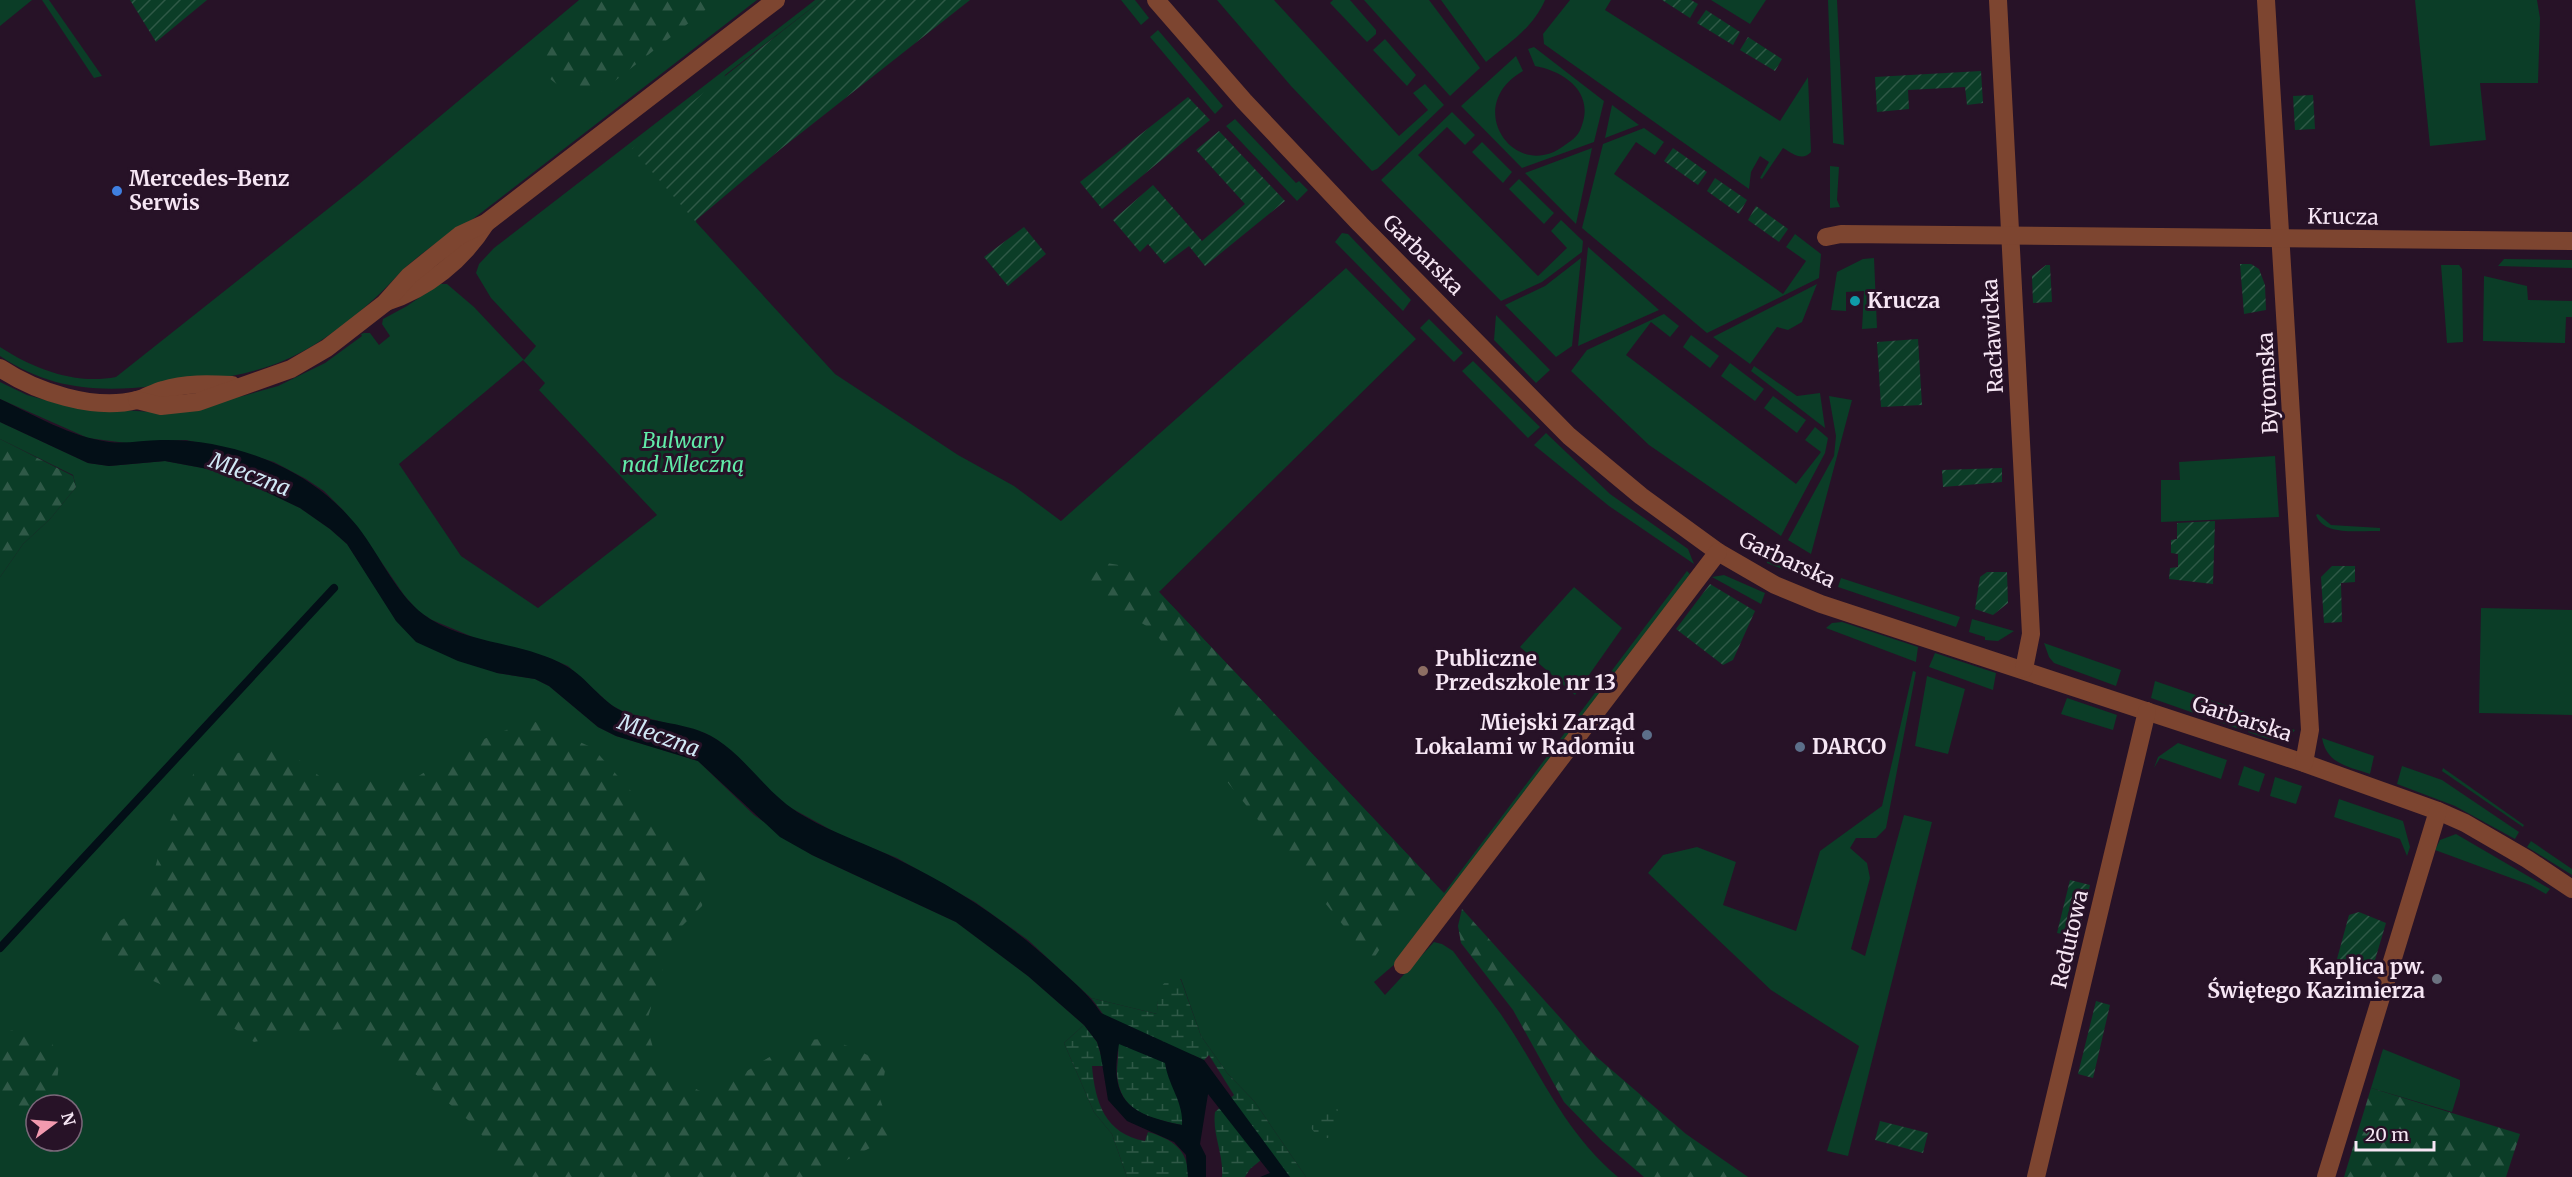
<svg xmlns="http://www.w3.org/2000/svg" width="2572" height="1177" viewBox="0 0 2572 1177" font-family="Merriweather,serif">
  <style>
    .green { fill: #0b3d27; fill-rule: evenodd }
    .forest { fill: url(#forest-firs) }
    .wetland { fill: url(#wetland-marsh) }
    .garden { fill: url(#garden-furrows) }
    .water { fill: #030f17; fill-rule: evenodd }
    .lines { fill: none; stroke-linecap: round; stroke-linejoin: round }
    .stream { stroke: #030f17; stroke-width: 8 }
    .street { stroke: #7d4530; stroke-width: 18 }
    .shop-dot { fill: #3f7fe0; stroke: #271227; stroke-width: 2 }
    .culture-dot { fill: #0f9aa8; stroke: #271227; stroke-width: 2 }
    .education-dot { fill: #8d6e63; stroke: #271227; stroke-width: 2 }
    .service-dot { fill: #5c6f8a; stroke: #271227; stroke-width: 2 }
    .worship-dot { fill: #6b7280; stroke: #271227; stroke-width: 2 }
    .labels { text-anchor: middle; stroke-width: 6; stroke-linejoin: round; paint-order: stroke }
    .poi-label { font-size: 21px; font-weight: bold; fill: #f6e6f4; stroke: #271227; text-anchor: start }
    .street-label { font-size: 21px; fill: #f6e6f4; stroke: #271227 }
    .park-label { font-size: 21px; font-style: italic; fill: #61eba8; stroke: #271227 }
    .water-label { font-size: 22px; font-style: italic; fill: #d1e8f6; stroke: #271227 }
  </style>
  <defs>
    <pattern id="forest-firs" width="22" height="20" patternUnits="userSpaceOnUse" patternTransform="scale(1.5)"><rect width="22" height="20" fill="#0b3d27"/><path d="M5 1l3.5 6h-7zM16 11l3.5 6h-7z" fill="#2f5947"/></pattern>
    <pattern id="wetland-marsh" width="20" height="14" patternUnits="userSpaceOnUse" patternTransform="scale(1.5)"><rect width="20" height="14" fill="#0b3d27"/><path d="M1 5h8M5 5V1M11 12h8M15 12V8" fill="none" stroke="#2f5947"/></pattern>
    <pattern id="garden-furrows" width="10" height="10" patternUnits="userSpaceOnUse" patternTransform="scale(1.5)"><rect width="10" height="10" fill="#0b3d27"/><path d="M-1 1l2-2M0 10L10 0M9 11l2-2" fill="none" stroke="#2f5947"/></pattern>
  </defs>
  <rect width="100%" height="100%" fill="#271227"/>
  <!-- green -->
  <g class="green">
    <path d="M0,0H32L0,26Z"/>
    <path d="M42,0H49L102,76L94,78Z"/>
    <path d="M579,0H757L473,219C452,232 432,245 413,261C399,272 388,287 374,299C349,322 316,347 285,360C244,378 199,381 156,386C97,392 51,390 0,356V347C34,369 75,385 116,377L358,185Z"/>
    <path d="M815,0H822L725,75L696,222L835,374L958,455L1014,486L1061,521L1346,268L1416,339L1159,592L1444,893L1687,571L1690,574L1403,957L1374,982L1385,995L1434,942L1442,944L1453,951C1468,972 1485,992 1500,1013C1540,1070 1562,1130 1618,1177H1306L1254,1101L1227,1073L1201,1036L1181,979L1158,1001L1157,1014L1091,998L1028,940L975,902L897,858L842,836L782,803L719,741L705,733L624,712L611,705L568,666L549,658L480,640L432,620L418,611L404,595L358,528L343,510L324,491L306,479L274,462L244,453L186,440L126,443L88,438L0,399V382L27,395L67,406L151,412L243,396L278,386L325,363L362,336L361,334L364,333H370L379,345L390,336L382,324L383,319L407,306L439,284H447L474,307L524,360L536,346L491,298L476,273L479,264L494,248ZM523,360L545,383L539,390L657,515L538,608L461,556L399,464Z"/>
    <path d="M1121,0H1135L1149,18L1141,25Z"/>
    <path d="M1217,0H1274L1399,136L1428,110L1413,93L1425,84L1444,105L1377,169L1372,171L1291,86Z"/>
    <path d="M1333,0H1350L1376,30V34L1367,42L1330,3Z"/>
    <path d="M1364,0H1429L1480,68L1450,96Z"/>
    <path d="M1441,0H1545C1533,28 1509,43 1486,62Z"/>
    <path d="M1570,0H1611L1605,10L1780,121L1808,77L1811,152C1802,162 1792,153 1783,148L1762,179L1760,178L1769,162L1760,156L1751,172L1749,189L1544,44L1543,34Z"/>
    <path d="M1711,0H1766L1750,24Z"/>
    <path d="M1828,0H1837L1844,145L1833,143Z"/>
    <path d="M2415,0H2537L2540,18L2538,83H2480L2486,140L2430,146Z"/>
    <path d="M1158,30L1223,106L1215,114L1150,37Z"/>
    <path d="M1385,39L1416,75L1407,86L1373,50Z"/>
    <path d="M1534,47L1604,101L1594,142L1522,168L1461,106L1516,56L1523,71C1461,106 1515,184 1565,145C1574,139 1579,135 1582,125C1594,91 1563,71 1535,66L1528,49Z"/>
    <path d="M1612,105L1639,125L1605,138Z"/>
    <path d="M1452,112L1475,135L1465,145L1447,127L1418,155L1538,276L1567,248L1551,231L1561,220L1583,241L1582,252L1542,282L1501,301L1381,180Z"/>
    <path d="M1235,119L1296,183L1299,181L1308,190L1297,201L1226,126Z"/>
    <path d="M1644,128L1664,142L1655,155L1636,142L1614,174L1783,294L1806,261L1786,247L1795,234L1821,254L1819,278L1707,333L1582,228L1603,144Z"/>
    <path d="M1482,142L1512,172L1503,183L1472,152Z"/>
    <path d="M1592,148L1576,224L1525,173Z"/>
    <path d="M1830,166L1839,167L1837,200L1840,207L1830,208Z"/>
    <path d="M1519,179L1554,213L1544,224L1509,189Z"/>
    <path d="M1342,233L1348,234L1411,300L1403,311L1335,242Z"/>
    <path d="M1588,247L1659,310L1578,346Z"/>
    <path d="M1581,258L1572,346L1556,357L1505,305L1545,286Z"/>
    <path d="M1874,258L1877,328L1862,329L1864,291L1846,292V311L1831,310L1837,272L1863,259Z"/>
    <path d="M2504,259L2572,260V268L2498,266Z"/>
    <path d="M2441,265H2459L2462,269L2463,342L2447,343Z"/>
    <path d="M2484,276L2527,286L2528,300L2572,301V317H2566L2565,343L2483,341Z"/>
    <path d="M1817,284L1802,322L1788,330L1777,327L1750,364L1713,337Z"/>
    <path d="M1664,314L1679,326L1670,337L1651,322L1626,355L1796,484L1821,452L1805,440L1815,427L1828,438L1825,453L1781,536L1649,445L1571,371L1587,350Z"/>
    <path d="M1496,315L1550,370L1536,383L1494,340Z"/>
    <path d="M1429,319L1463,353L1454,362L1420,328Z"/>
    <path d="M1691,335L1719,356L1710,368L1683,347Z"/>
    <path d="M1473,361L1540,427L1528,438L1462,371Z"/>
    <path d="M1730,363L1764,389L1755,401L1721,376Z"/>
    <path d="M1754,366L1797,396L1820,393L1825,428L1751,371Z"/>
    <path d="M1773,396L1806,420L1797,433L1764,408Z"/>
    <path d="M1829,396L1852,400L1811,554L1788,540L1834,456L1836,436Z"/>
    <path d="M0,422L88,463L109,466L165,461L208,469L252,485L300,508L330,529L347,544L373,583L497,673L535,679L549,686L598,727L616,736L698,761L754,815L812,855L956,922L1028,976L1084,1025L1064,1043L1094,1112L1112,1134L1127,1177H0V577L23,544L50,519L76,487L73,475L0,439ZM36,1105H72V1141H36Z"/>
    <path d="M1546,433L1610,494L1688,549L1694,564L1609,506L1534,445Z"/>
    <path d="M2275,456L2279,517L2161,522V480H2180L2179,462Z"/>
    <path d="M2318,514L2331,525L2380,528V531C2360,530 2324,537 2316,515Z"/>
    <path d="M1764,541L1796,563L1809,568L1801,576L1767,563Z"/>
    <path d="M1724,575L1765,593L1761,604L1712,577Z"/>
    <path d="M1841,578L1960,617L1956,627L1838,587Z"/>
    <path d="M1574,587L1622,628L1575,695L1520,647Z"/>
    <path d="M2481,608L2572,610V715L2479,713Z"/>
    <path d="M1972,619L2014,631L1998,641L1985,640V637L1969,632Z"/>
    <path d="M1842,622L1918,647L1916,662L1826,628L1832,623Z"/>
    <path d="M2044,643L2121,670L2116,686L2054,663L2049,657Z"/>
    <path d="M1935,653L1996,673L1993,690L1929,667Z"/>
    <path d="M1913,671L1916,672L1886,828L1876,838H1856L1850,848L1867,863L1870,878L1851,949L1865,956L1904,815L1932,822L1848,1156L1827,1151L1859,1046L1771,990L1648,873L1663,855L1697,847L1736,862L1723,905L1796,931L1820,851L1882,806Z"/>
    <path d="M1927,676L1965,689L1948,754L1915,746Z"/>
    <path d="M2155,681L2248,713L2242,730L2151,698Z"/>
    <path d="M2067,698L2117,715L2113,730L2061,714Z"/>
    <path d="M2255,715L2295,730C2283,748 2264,737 2248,732Z"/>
    <path d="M2322,738L2374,756L2370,774C2347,766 2327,764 2322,738Z"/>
    <path d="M2178,743L2227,760L2221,779L2160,758L2154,768L2158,757Z"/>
    <path d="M2244,766L2265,774L2259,792L2238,785Z"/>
    <path d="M2402,766L2442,780L2519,832L2515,839L2455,806L2397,784Z"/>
    <path d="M2443,768L2524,825L2523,827L2442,771Z"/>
    <path d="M2275,777L2302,786L2296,804L2270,796Z"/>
    <path d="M2339,799L2403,821L2410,847L2407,856L2400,839L2334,817Z"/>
    <path d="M2456,834L2550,889L2546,894L2530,885L2435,850L2440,840Z"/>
    <path d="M2531,841L2572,869V875L2527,847Z"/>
    <path d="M2383,1049L2460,1080V1086L2452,1112L2371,1088Z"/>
  </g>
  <!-- forest -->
  <g class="forest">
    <path d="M601,0H718L602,91C582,100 548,87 541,64C540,60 542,54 542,49Z"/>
    <path d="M0,439L73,476L76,487L50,519L23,544L0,577Z"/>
    <path d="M1100,562L1125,566L1159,592L1430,878L1428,890L1397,923L1372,961L1174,716L1190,679L1153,630L1099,597L1083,575Z"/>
    <path d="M531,720L593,748L706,876L702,906L673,935L646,1024L660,1071L710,1096C738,1078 787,1039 821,1039C836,1038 872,1057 886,1065L880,1099L893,1136L814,1177H512L476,1127L406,1066L348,1029L307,1031L254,1042L185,995L101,958L102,932L128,916L147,914L153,876L165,831L195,771L245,750L279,744L328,783L414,779L464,747Z"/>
    <path d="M1462,909L1592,1053L1686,1134L1748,1177H1644L1602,1141L1564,1102L1513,1010L1461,943L1458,926Z"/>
    <path d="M19,1029C26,1031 35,1032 42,1035C63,1045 63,1083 47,1097C42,1102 32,1105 26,1108L0,1101V1033Z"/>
    <path d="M2371,1088L2520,1134L2506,1177H2344Z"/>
  </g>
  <!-- wetland -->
  <g class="wetland">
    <path d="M1175,977L1181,980L1201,1036L1227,1073L1254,1101L1306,1177C1281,1177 1276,1177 1261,1160L1250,1169L1245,1177H1222C1224,1154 1212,1135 1215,1112L1234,1095L1209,1055L1204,1060L1193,1055L1180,1106L1183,1112L1182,1125C1150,1118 1119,1113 1117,1073C1117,1063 1120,1050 1117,1041C1112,1025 1101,1011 1091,998L1157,1014C1158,1000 1157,981 1175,977Z"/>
    <path d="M1084,1025L1097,1042L1104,1066H1092C1095,1102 1105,1134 1145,1141L1148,1132C1172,1139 1189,1150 1188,1177H1127L1112,1134L1094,1112L1064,1043Z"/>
    <path d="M1321,1107H1337C1341,1122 1339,1128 1328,1138H1319L1311,1128Z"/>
  </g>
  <!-- garden -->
  <g class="garden">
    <path d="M130,0H207L156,42Z"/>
    <path d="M822,0H970L782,148L695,221L632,149Z"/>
    <path d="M1662,0H1691L1698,4L1690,18Z"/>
    <path d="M1706,10L1740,32L1733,45L1697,23Z"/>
    <path d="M1748,37L1782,59L1775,71L1740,50Z"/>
    <path d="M1981,71L1983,103L1967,105L1965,87L1908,90L1909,109L1877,112L1875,77Z"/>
    <path d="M2313,95L2315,129L2295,130L2293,96Z"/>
    <path d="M1188,97L1210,120L1102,209L1080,182Z"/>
    <path d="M1219,131L1285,201L1205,266L1189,246L1165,264L1148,244L1140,252L1113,220L1153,185L1202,241L1245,204L1196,150Z"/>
    <path d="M1673,148L1707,172L1698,185L1664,161Z"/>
    <path d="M1715,178L1747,200L1739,214L1707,191Z"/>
    <path d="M1756,206L1788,229L1779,242L1748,220Z"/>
    <path d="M1024,227L1046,254L1008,286L984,257Z"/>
    <path d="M2240,264H2251L2259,269L2265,285L2266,310L2244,314Z"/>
    <path d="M2046,265H2050L2052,302L2033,303L2032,276Z"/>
    <path d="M1918,339L1922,405L1881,407L1877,342Z"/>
    <path d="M2002,468V482L1943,487L1942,470Z"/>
    <path d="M2215,521L2213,584L2169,579L2170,568L2178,567V554L2171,553V540L2177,539V523Z"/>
    <path d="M2332,566H2355V582L2341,583L2342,622L2324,623L2321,577Z"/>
    <path d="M1987,572H2007L2008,603L1993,615L1975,609L1980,577Z"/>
    <path d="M1710,584L1755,611L1733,660L1723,665L1676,629Z"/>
    <path d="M2070,880L2090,885L2078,937L2057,933Z"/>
    <path d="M2359,912L2386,923L2372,970L2337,959L2349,915Z"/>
    <path d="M2096,1001L2110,1005L2093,1078L2078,1074Z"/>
    <path d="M1880,1121L1928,1133L1923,1153L1875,1140Z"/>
  </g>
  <!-- water -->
  <path class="water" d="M0,399C34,415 71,437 109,442C127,444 144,440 161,440C199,439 242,448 276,464C309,479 335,499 358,527C382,558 397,598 430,619C472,645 525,642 566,666C587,677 600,701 622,711C651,724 688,721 716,739C748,759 768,796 804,816C834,834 868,844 899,860C957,888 1009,923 1056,966C1072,981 1089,994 1101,1013L1204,1060L1290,1177H1260L1270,1173L1208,1094L1200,1144L1206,1156V1177H1188L1186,1155L1174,1142L1127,1121L1108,1100L1100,1051L1097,1042L1084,1025L1028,976L956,922L812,855L780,837L698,761L616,736L598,727L549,686L535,679L497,673L458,661L416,642L396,621L347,544L330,529L300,508L252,485L208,469L165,461L109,466L88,463L0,422ZM1119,1044L1165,1063C1168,1085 1184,1103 1182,1125C1131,1115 1108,1101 1119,1044Z"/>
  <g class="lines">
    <!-- stream -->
    <path class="stream" d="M0,948L334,588"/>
    <!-- street -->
    <g class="street">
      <path d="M1156,0L1244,101L1360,224L1569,436L1641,496L1718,552L1775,585L1821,604L2304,763L2438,811L2465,823L2527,859L2572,889"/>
      <path d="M1998,0L2031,634L2024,669"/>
      <path d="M2266,0L2310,730L2304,763"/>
      <path d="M1826,237L1841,234L2572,241"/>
      <path d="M386,302C427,289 463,260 486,223"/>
      <path d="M0,368C36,392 94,411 137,400C146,398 154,392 163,390C185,383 209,384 232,385"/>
      <path d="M137,400L161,406L198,402L291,369L327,348L385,303L409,276L460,235L486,223L776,0"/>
      <path d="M1403,965L1718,552"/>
      <path d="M2036,1177L2147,711"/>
      <path d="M2326,1177L2438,811"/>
    </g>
  </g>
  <!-- markers -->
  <circle class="shop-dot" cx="117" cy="191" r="6"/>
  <circle class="culture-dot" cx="1855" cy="301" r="6"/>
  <circle class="education-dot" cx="1423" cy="671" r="6"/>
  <g class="service-dot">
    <circle cx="1647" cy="735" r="6"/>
    <circle cx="1800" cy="747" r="6"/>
  </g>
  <circle class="worship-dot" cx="2437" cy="979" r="6"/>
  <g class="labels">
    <!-- poi labels -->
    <g class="poi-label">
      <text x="129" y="186">Mercedes-Benz<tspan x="129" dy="24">Serwis</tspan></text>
      <text x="1867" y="308">Krucza</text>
      <text x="1435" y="666">Publiczne<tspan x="1435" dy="24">Przedszkole nr 13</tspan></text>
      <text x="1635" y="730" text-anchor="end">Miejski Zarząd<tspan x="1635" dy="24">Lokalami w Radomiu</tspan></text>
      <text x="1812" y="754">DARCO</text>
      <text x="2425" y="974" text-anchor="end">Kaplica pw.<tspan x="2425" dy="24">Świętego Kazimierza</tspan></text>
    </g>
    <!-- street labels -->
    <g class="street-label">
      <text transform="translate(2343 217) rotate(1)" y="7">Krucza</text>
      <text transform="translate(1423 255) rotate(45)" y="7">Garbarska</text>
      <text transform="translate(1993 336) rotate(-93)" y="7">Racławicka</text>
      <text transform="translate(2268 383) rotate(-93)" y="7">Bytomska</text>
      <text transform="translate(1787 560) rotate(25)" y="7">Garbarska</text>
      <text transform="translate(2242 719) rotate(18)" y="7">Garbarska</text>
      <text transform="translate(2070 939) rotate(-77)" y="7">Redutowa</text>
    </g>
    <!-- park labels -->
    <g class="park-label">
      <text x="683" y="448">Bulwary<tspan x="683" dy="24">nad Mleczną</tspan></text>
    </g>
    <!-- water labels -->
    <g class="water-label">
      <text transform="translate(250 474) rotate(21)" y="8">Mleczna</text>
      <text transform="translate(659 735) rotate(20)" y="8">Mleczna</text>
    </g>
  </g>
  <!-- north arrow -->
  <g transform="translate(54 1123) rotate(74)"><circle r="28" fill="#271227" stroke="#7a6779" stroke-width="1.5"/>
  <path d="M0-4.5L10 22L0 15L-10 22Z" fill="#f29aaf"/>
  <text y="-9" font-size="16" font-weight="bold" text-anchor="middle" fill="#f6e6f4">N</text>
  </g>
  <!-- scale -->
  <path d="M2356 1141v9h78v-9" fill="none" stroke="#f6e6f4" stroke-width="3"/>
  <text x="2365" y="1141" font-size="18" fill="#f6e6f4" stroke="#271227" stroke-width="4.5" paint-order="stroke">20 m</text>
</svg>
